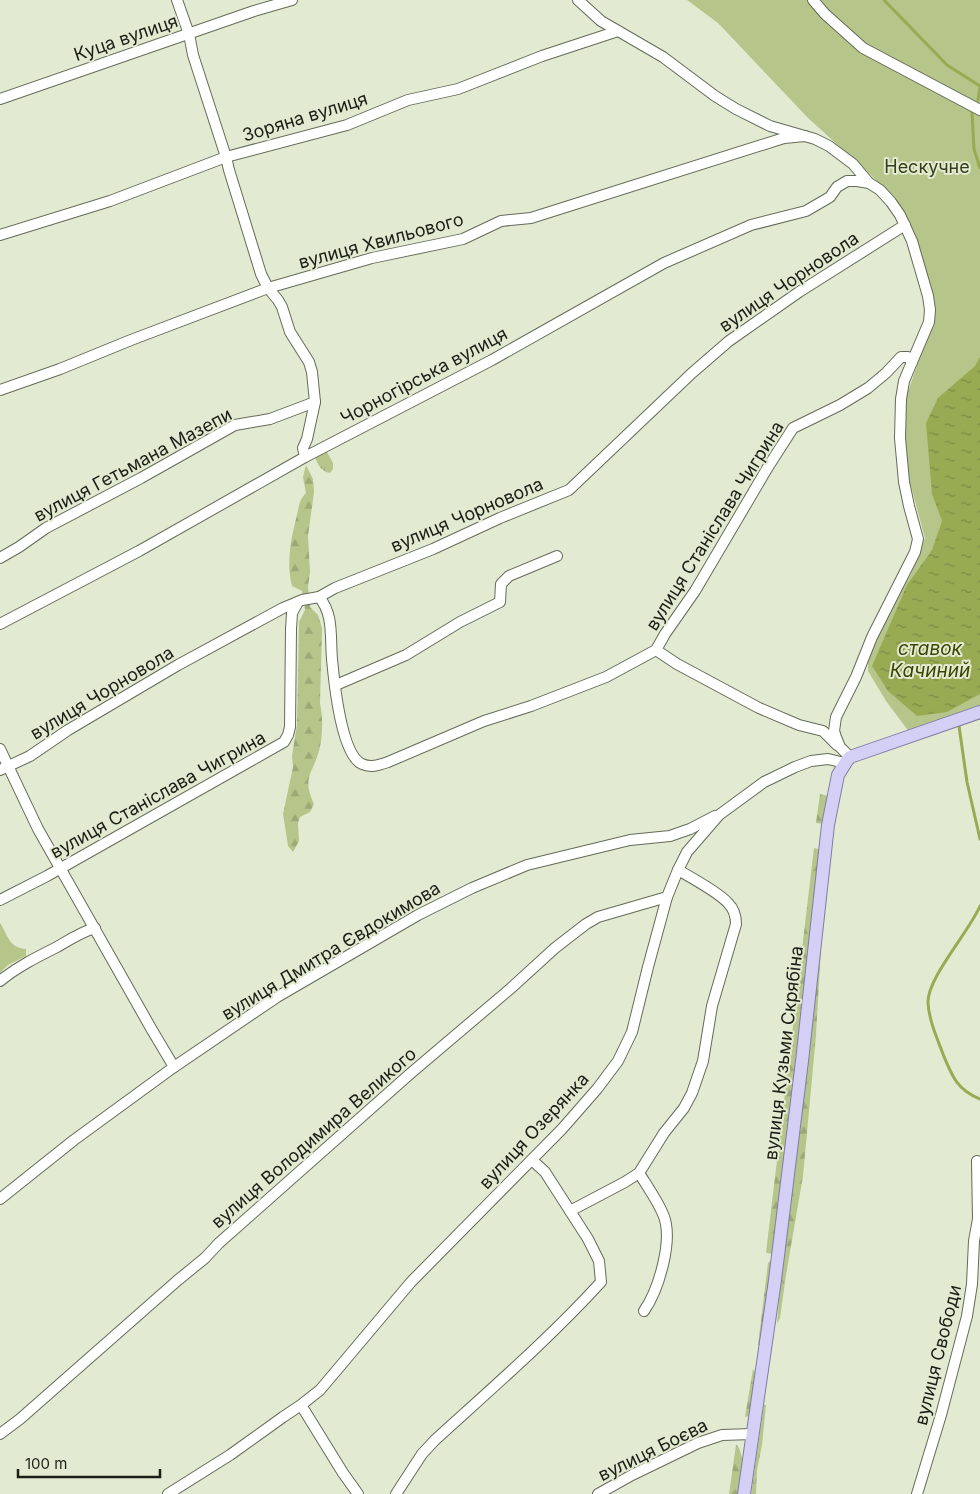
<svg xmlns="http://www.w3.org/2000/svg" width="980" height="1494" viewBox="0 0 980 1494" font-family="Inter,sans-serif">
  <style>
    .grass { fill: url(#grass-tufts) }
    .forest { fill: url(#forest-firs) }
    .green { fill: #b6c58a }
    .water { fill: url(#water-ripples) }
    .lines { fill: none; stroke-linecap: round; stroke-linejoin: round }
    .stream { stroke: #98ab53; stroke-width: 3 }
    .minor-casing { stroke: #656b57; stroke-width: 12 }
    .major-casing { stroke: #7f7ca3; stroke-width: 14 }
    .minor { stroke: #fff; stroke-width: 10 }
    .major { stroke: #d3cff5; stroke-width: 12 }
    .labels { text-anchor: middle; stroke-width: 4; stroke-linejoin: round; paint-order: stroke }
    .street-label { font-size: 18px; fill: #1b1e15; stroke: #e3ead2 }
    .park-label { font-size: 18px; fill: #353e18; stroke: #e3ead2 }
    .water-label { font-size: 19px; font-style: italic; fill: #384400; stroke: #e3ead2 }
  </style>
  <defs>
    <pattern id="grass-tufts" width="24" height="20" patternUnits="userSpaceOnUse" patternTransform="scale(1.25)"><rect width="24" height="20" fill="#b6c58a"/><path d="M3 7l-1-3M5 7V3M7 7l1-3M15 17l-1-3M17 17v-4M19 17l1-3" fill="none" stroke="#9ca976"/></pattern>
    <pattern id="forest-firs" width="22" height="20" patternUnits="userSpaceOnUse" patternTransform="scale(1.25)"><rect width="22" height="20" fill="#b6c58a"/><path d="M5 1l3.5 6h-7zM16 11l3.5 6h-7z" fill="#9ca976"/></pattern>
    <pattern id="water-ripples" width="26" height="14" patternUnits="userSpaceOnUse" patternTransform="scale(1.25)"><rect width="26" height="14" fill="#98ab53"/><path d="M2 4q2-2 4 0t4 0M15 11q2-2 4 0t4 0" fill="none" stroke="#7b8b44"/></pattern>
  </defs>
  <rect width="100%" height="100%" fill="#e3ead2"/>
  <!-- grass -->
  <g class="grass">
    <path d="M321,452H327L333,463V469L330,473C319,471 317,462 314,454Z"/>
    <path d="M781,1275H786L780,1318L777,1324Z"/>
    <path d="M764,1405H766L762,1445L757,1470L756,1494H751Z"/>
  </g>
  <!-- forest -->
  <g class="forest">
    <path d="M306,465L313,479L314,492L308,536L310,572L308,587L310,607L318,615L322,628L320,703C323,718 323,736 319,751C312,775 302,777 314,804L310,812L300,817L298,823L299,841L293,852L288,846L283,814L293,767L292,756L297,724L299,622L305,610L302,591L292,586C286,563 291,538 297,515C299,506 299,500 306,493L303,477Z"/>
    <path d="M820,794L829,796L825,824L816,823Z"/>
    <path d="M814,848L822,850L775,1254L766,1253Z"/>
    <path d="M822,930L816,1035L803,1176L786,1275H781Z"/>
    <path d="M770,1261L772,1262L761,1345H758L768,1263Z"/>
    <path d="M753,1369L756,1374L749,1416L745,1417Z"/>
    <path d="M736,1445L738,1446C746,1461 742,1477 739,1494H729Z"/>
  </g>
  <!-- green -->
  <g class="green">
    <path d="M687,0H980V709L910,733L886,701L868,671V647L911,574L925,538L902,453L906,397L930,329L933,309L920,249L906,216L872,176L808,118L718,23Z"/>
    <path d="M0,923C8,935 9,948 26,949V956L8,965L0,973Z"/>
  </g>
  <!-- water -->
  <path class="water" d="M980,357V694L947,712L917,716L888,691L872,666L907,585L932,550L942,521L932,494L926,423L938,398L975,366Z"/>
  <g class="lines">
    <!-- stream -->
    <g class="stream">
      <path d="M884,0L947,65L980,86"/>
      <path d="M978,100L980,88"/>
      <path d="M972,113L974,149L980,168"/>
      <path d="M959,726L967,782L980,839"/>
      <path d="M980,906C969,932 927,978 928,1003C929,1020 937,1038 943,1054C952,1076 957,1090 980,1099"/>
    </g>
    <defs>
      <g id="minor">
        <path d="M177,0L189,34L193,55L226,157L229,170L261,274L268,288L278,300L282,307L290,332L309,362L312,372L315,402L307,439L303,448L305,457"/>
        <path d="M578,0L601,21L663,57L715,96L736,109L770,126L815,139L829,146L853,164L869,183L880,190L891,202L900,215L912,241L928,296L930,310L929,322L912,362"/>
        <path d="M813,0L825,14L863,48L980,110"/>
        <path d="M0,99L254,11L292,0"/>
        <path d="M0,235L110,201L226,157L347,125L408,100L458,89L542,56L618,31"/>
        <path d="M0,390L60,369L131,340L268,288L372,258L463,239L501,221L531,218L784,138L805,136"/>
        <path d="M0,558L19,547L46,528L141,478L235,425L270,419L315,402"/>
        <path d="M319,597C334,614 330,638 332,659C334,681 341,755 362,764C371,768 379,765 388,762L484,721L531,706L606,677L656,650L665,634L695,591L768,467L793,428L840,405L868,388L886,373L901,357H908L912,362L904,381L901,399L900,438L904,482L909,506L918,539L915,552L872,637L856,677L836,717L834,731L836,737L840,747L850,757"/>
        <path d="M0,624L139,551L305,457L492,360L664,263L751,225L806,211L830,197L837,187L847,181H857L869,183"/>
        <path d="M656,650L677,664L759,708L799,725L823,731L837,745"/>
        <path d="M336,685L406,655L460,622L500,602L501,584L509,576L557,556"/>
        <path d="M0,749L38,829L152,1030L174,1067"/>
        <path d="M0,770L30,756L68,730L178,665L283,608L302,600L319,597L335,588L433,549L500,518L569,490L692,373L729,341L799,292L905,225"/>
        <path d="M0,900L47,876L284,742L288,735L290,727L291,629L292,613L298,602"/>
        <path d="M0,981C17,967 37,957 57,947C69,940 81,932 95,928"/>
        <path d="M639,1173C647,1186 657,1200 663,1214C674,1239 659,1289 644,1311"/>
        <path d="M0,1199L74,1140L174,1067L277,997L418,915L472,888L527,865L630,840L670,836L690,829L715,816"/>
        <path d="M570,1211L625,1182L639,1173L664,1133L684,1108L692,1093L703,1061L712,1006L736,924C736,916 734,909 728,903C718,892 692,878 678,870"/>
        <path d="M301,1405L343,1473L358,1494"/>
        <path d="M0,1434L20,1419L178,1280L205,1258L219,1243L411,1073L510,989L555,948L586,924L598,917L667,897"/>
        <path d="M168,1494L230,1455L283,1417L301,1405L320,1390L411,1282L562,1129L597,1089L618,1061L632,1032L648,967L667,897L678,870L687,852L719,815L764,782L795,767L811,761L828,759L845,763"/>
        <path d="M396,1494L422,1454L435,1440C491,1389 550,1338 601,1282L599,1261L588,1239L545,1172L532,1160"/>
        <path d="M598,1494L632,1475L698,1443L722,1435L752,1434"/>
        <path d="M917,1494L941,1415L967,1316L972,1284L974,1241L978,1219L977,1161"/>
      </g>
      <path id="major" d="M744,1494L775,1280L802,1061L828,825L838,775L846,762L850,757L980,712"/>
    </defs>
    <!-- minor casing -->
    <use href="#minor" class="minor-casing"/>
    <!-- major casing -->
    <use href="#major" class="major-casing"/>
    <!-- minor -->
    <use href="#minor" class="minor"/>
    <!-- major -->
    <use href="#major" class="major"/>
  </g>
  <g class="labels">
    <!-- street labels -->
    <g class="street-label">
      <text transform="translate(126 38) rotate(-19)" y="6">Куца вулиця</text>
      <text transform="translate(305 117) rotate(-17)" y="6">Зоряна вулиця</text>
      <text transform="translate(381 241) rotate(-15)" y="6">вулиця Хвильового</text>
      <text transform="translate(789 282) rotate(-34)" y="6">вулиця Чорновола</text>
      <text transform="translate(424 376) rotate(-28)" y="6">Чорногірська вулиця</text>
      <text transform="translate(133 465) rotate(-28)" y="6">вулиця Гетьмана Мазепи</text>
      <text transform="translate(467 515) rotate(-23)" y="6">вулиця Чорновола</text>
      <text transform="translate(715 526) rotate(-58)" y="6">вулиця Станіслава Чигрина</text>
      <text transform="translate(102 693) rotate(-31)" y="6">вулиця Чорновола</text>
      <text transform="translate(158 795) rotate(-29)" y="6">вулиця Станіслава Чигрина</text>
      <text transform="translate(331 951) rotate(-31)" y="6">вулиця Дмитра Євдокимова</text>
      <text transform="translate(784 1053) rotate(-83)" y="6">вулиця Кузьми Скрябіна</text>
      <text transform="translate(534 1131) rotate(-47)" y="6">вулиця Озерянка</text>
      <text transform="translate(314 1138) rotate(-41)" y="6">вулиця Володимира Великого</text>
      <text transform="translate(938 1355) rotate(-76)" y="6">вулиця Свободи</text>
      <text transform="translate(653 1450) rotate(-26)" y="6">вулиця Боєва</text>
    </g>
    <!-- park labels -->
    <g class="park-label">
      <text x="927" y="173">Нескучне</text>
    </g>
    <!-- water labels -->
    <g class="water-label">
      <text x="930" y="655">ставок<tspan x="930" dy="22">Качиний</tspan></text>
    </g>
  </g>
  <!-- scale -->
  <path d="M18 1469v8h142v-8" fill="none" stroke="#1b1e15" stroke-width="2.5"/>
  <text x="25" y="1469" font-size="15" fill="#1b1e15" stroke="#e3ead2" stroke-width="4" paint-order="stroke">100 m</text>
</svg>
